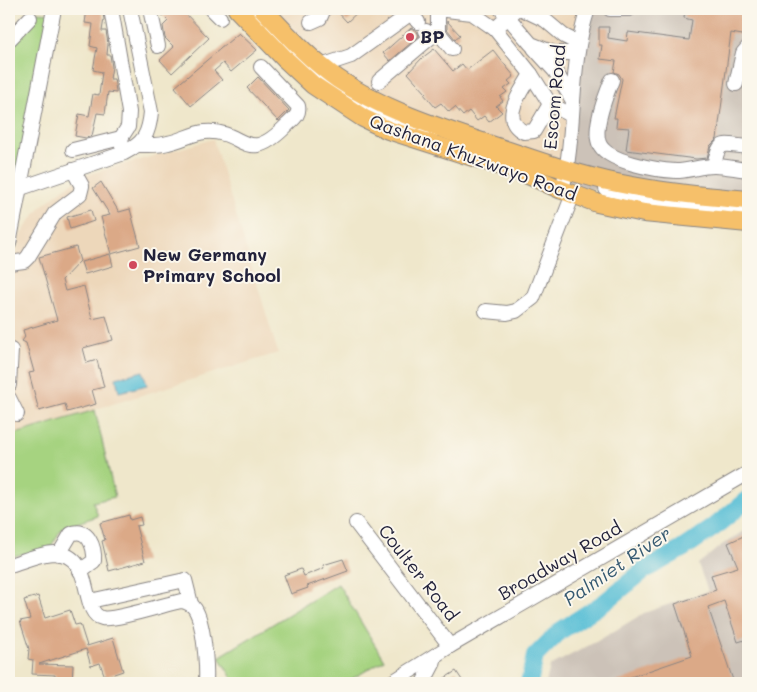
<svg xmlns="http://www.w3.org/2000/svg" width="757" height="692" viewBox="0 0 757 692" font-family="Mali,sans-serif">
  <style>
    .built { fill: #edd7ba }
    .industrial { fill: #ccc2b8 }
    .green { fill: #a6d380; stroke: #647a5e }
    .water { fill: #57bed5; stroke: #3c7088 }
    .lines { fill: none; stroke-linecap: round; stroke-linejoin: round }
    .river { stroke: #57bed5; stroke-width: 18 }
    .building { fill: #dba987 }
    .minor-casing { stroke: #888483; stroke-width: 16 }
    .major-casing { stroke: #888483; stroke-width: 20 }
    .minor { stroke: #fff; stroke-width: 14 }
    .major { stroke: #f6c06b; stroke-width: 18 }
    .poi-dot { fill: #d1495b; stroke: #fbf7ec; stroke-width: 2 }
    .labels { text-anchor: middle; stroke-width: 4; stroke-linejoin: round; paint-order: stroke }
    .poi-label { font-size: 18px; font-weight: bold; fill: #22223b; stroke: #fbf7ec; text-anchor: start }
    .street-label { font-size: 18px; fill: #22223b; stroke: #fbf7ec }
    .water-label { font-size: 19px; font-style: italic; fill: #355971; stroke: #fbf7ec }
  </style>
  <rect width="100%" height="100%" fill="#fbf7ec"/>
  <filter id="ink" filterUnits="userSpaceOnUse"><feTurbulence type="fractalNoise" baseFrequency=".02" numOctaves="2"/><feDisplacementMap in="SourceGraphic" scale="10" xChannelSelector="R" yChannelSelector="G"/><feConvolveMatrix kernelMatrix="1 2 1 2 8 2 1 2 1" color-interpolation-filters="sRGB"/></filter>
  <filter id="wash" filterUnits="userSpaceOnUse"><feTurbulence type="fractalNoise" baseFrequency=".0096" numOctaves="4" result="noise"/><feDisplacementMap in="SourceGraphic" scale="20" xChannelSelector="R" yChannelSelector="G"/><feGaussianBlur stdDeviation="1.12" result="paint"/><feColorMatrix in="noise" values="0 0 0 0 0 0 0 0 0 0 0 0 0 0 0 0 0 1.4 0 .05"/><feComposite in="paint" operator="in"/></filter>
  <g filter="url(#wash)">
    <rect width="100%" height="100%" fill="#efe7cb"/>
    <!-- built -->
    <g class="built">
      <path d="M238,9H588L564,183L412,137Z"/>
      <path d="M213,139L278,353L9,436V295L20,236L32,218L43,205L63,189L83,176Z"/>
    </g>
    <!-- industrial -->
    <g class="industrial">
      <path d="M588,9H748V212L623,196L564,183Z"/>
      <path d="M748,528V683H546L550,666L601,639L644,613L708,591L698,564L722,545Z"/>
    </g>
    <!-- green -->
    <g class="green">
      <path d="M38,12L53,13L21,188L9,192V40L30,17Z"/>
      <path d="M95,410L115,497L93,502L98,516L62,528L50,548L9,557V436Z"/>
      <path d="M338,584L384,660L345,683H235L219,657Z"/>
    </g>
    <!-- water -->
    <path class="water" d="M143,371L147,385L119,392L116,378Z"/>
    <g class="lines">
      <!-- river -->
      <path class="river" d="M529,683L535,656L560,631L605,602L643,571L682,549L713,528L748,499"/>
    </g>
    <g id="blocks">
      <!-- building -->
      <g class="building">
        <path d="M87,9H102L104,19L102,31H106L108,44L107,55H110L112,67L110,79H114L116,91V93L108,92L105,114L97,113L92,136L86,138L75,136L79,114L89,116L93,94L99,95L102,72L93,70L97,48L90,46L93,24L85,23Z"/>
        <path d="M159,9H181L209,38L172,73L160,60L174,47L165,38L163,26L168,21L160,13Z"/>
        <path d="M335,9H361L347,22Z"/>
        <path d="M685,9H715L748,13V36L731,33L717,139L710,146L707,158L696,159L626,150L629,128L616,127L617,118H614L622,79L619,74L614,72L616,61L600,59L602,45H599V27H609L608,38L627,41L628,32L689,40L692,20L684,18Z"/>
        <path d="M447,21L460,35L455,39L447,29Z"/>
        <path d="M411,28L417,31L419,36L390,61L383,53Z"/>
        <path d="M239,33L257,50L231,72L223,63L214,71L222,80L191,106L175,87Z"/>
        <path d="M434,49L453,71L462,64L467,70L493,50L514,76L508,81L511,84L504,89L507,92L500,97L503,101L496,106L502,112L489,122L484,116L477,121L469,111L463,116L455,107L449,112L441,103L435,107L424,94L426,93L408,73L422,58Z"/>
        <path d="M258,77L289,110L278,121L247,88Z"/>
        <path d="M101,182L119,212L130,209L140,246L111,254L101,217L110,215L93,188Z"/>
        <path d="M91,210L94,221L70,229L67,217Z"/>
        <path d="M76,247L80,261L62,280L65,291L84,286L92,319L106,316L113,340L83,348L87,363L97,360L104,387L92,390L96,404L67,412L65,404L39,411L29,373L34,372L26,343L22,341L25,337L23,330L57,320L39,257Z"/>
        <path d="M110,254L113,266L85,274L81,262Z"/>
        <path d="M129,515L130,520L140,517L142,525L136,526L145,561L109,571L102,541L105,540L100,523Z"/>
        <path d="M748,534V639L738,642L724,601L708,607L734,683H616V682L692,656L675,604L716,590L711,575L738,567L728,543Z"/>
        <path d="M343,559L348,571L307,586L308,588L291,594L284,575L301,569L304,576L324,568L323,565Z"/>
        <path d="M38,596L45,618L70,610L75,625L80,624L87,646L113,638L123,671L105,677L100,663L91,666L86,649L39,664L73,665L72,683H56L55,675L32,674L33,660L28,659L29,649L20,621L30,619L24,600Z"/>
        <path d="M456,671L464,683H437Z"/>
      </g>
    </g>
  </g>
  <g filter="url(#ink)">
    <use href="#blocks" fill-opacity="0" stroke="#888483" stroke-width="1"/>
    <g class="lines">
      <defs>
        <g id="minor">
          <path d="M111,9L129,112L128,127L121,138"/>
          <path d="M150,9L158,46"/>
          <path d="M211,9L220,18"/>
          <path d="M252,9C273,32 294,57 319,76C353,102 390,122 430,135"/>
          <path d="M501,9L531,44L554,53H577"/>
          <path d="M522,9L545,20L564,36L578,43"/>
          <path d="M610,9H629"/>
          <path d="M311,22L320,18L323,11"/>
          <path d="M495,29L531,74L550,104L571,115"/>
          <path d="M426,31L431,37L438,32V9L472,13L495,29L517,9"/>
          <path d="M438,32L452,49"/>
          <path d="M9,40L30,18"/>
          <path d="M534,48L555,71L572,99"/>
          <path d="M321,66L351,56L411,13L418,22"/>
          <path d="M531,74C522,91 498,119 524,132L534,131L550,104"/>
          <path d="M612,80C606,95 593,127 599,143C606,162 657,170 676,171C688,171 701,166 714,166C725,166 737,169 748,170"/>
          <path d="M379,81L431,37"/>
          <path d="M736,84L743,53L748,47"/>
          <path d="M138,145C148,145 159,146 168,143C181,141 192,133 205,132C245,129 245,168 287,125C293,119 300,115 298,106L261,67"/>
          <path d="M73,150L121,138L122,145"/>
          <path d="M714,166C719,138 723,145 748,147"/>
          <path d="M606,189L651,199L748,212"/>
          <path d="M562,190C577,131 568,68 588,9"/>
          <path d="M9,192L124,153C144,143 149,134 151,112L130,9"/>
          <path d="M9,244L54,9"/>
          <path d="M9,263L24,261L28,257L55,213L80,194L82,186L73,170"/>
          <path d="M486,311L507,313L516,311L533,298L573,194"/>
          <path d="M9,385L11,350"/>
          <path d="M9,398L17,414"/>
          <path d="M356,523L450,646"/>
          <path d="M59,554L71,534C88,526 95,548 94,561L80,571"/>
          <path d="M9,565C21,562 41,553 54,553C96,554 79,613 102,618C114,621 166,604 181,601C186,602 192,604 195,609C204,623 207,666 206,683"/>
          <path d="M90,601L185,580L191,604"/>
          <path d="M391,683L450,646L748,473"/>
          <path d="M423,683L433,664L435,656"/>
        </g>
        <g id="major">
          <path d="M237,9L285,59L313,85L363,118L388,130L526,174L562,190L597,203L644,213L748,223"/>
          <path d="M263,9C287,34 309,59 338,79C379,107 428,124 476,140C522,155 569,173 617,183C660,192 704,196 748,200"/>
        </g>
      </defs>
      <!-- minor casing -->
      <use href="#minor" class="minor-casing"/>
      <!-- major casing -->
      <use href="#major" class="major-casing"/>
      <!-- minor -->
      <use href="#minor" class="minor"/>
      <!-- major -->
      <use href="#major" class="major"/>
    </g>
  </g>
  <!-- markers -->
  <g class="poi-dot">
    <circle cx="410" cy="37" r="5"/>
    <circle cx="133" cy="265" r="5"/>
  </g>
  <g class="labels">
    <!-- poi labels -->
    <g class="poi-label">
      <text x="420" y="43">BP</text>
      <text x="143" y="261">New Germany<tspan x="143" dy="21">Primary School</tspan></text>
    </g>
    <!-- street labels -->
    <g class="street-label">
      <text transform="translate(555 97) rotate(-85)" y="6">Escom Road</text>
      <text transform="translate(473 158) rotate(20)" y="6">Qashana Khuzwayo Road</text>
      <text transform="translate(560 561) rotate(-30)" y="6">Broadway Road</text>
      <text transform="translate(418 573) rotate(52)" y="6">Coulter Road</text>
    </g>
    <!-- water labels -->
    <g class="water-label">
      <text transform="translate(617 566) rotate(-34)" y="7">Palmiet River</text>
    </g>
  </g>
  <!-- margin -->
  <rect width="757" height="692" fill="none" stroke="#fbf7ec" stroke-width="30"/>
</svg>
